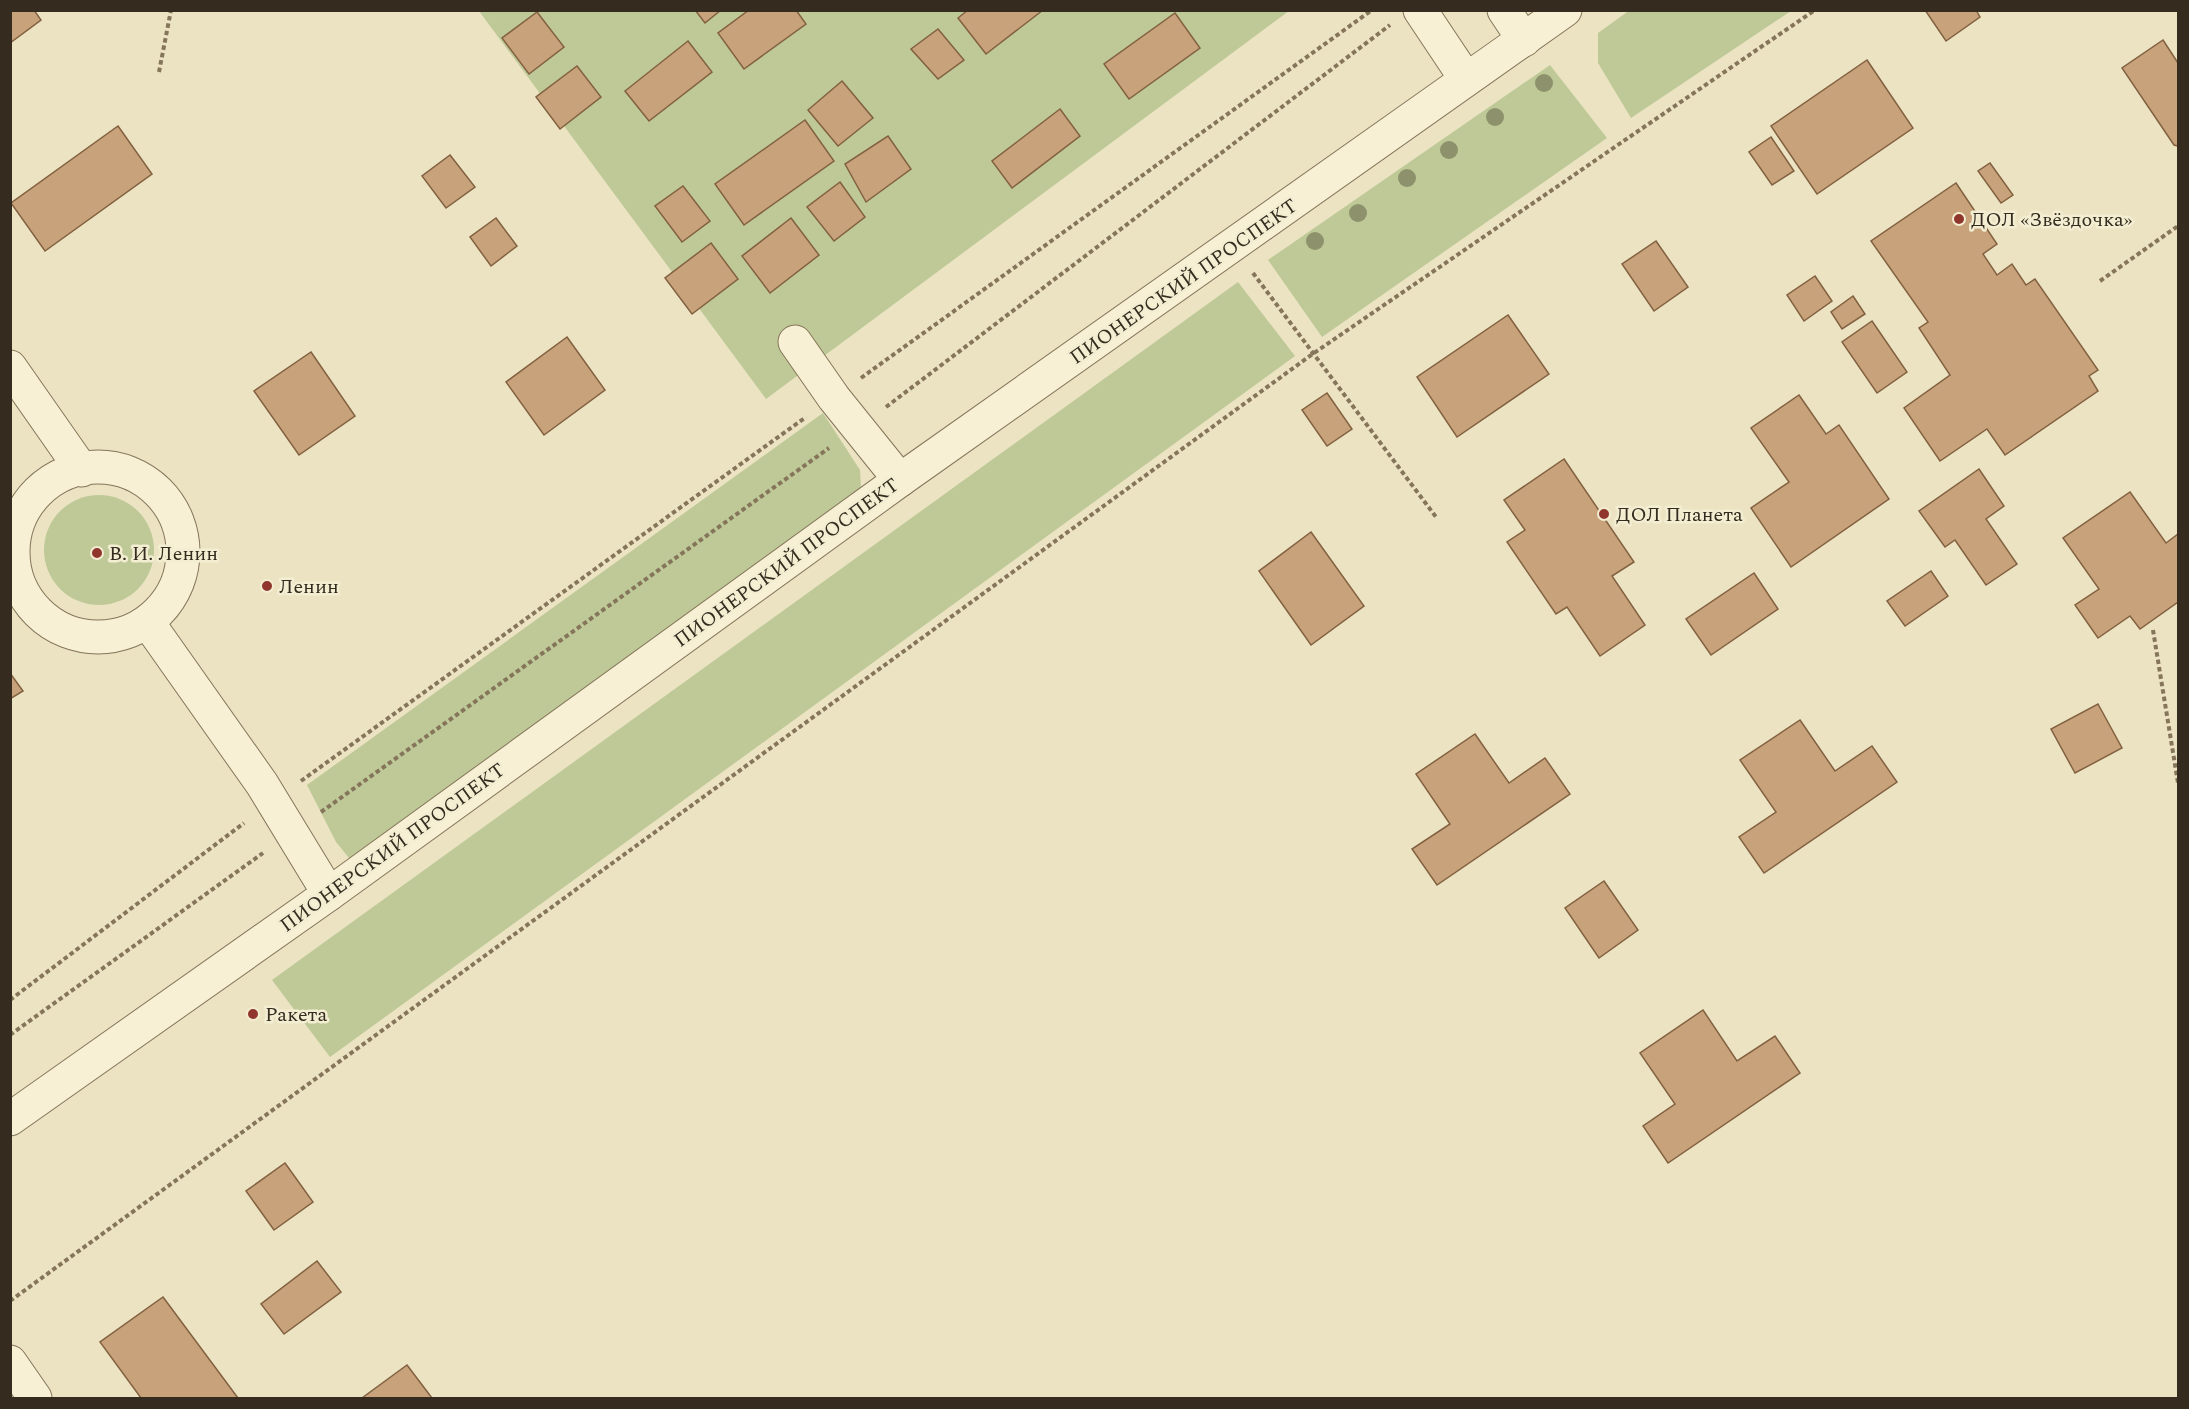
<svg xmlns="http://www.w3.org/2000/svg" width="2189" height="1409" viewBox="0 0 2189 1409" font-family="Spectral,serif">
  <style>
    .green { fill: #bec997 }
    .building { fill: #c8a27a; stroke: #826141; stroke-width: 1.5 }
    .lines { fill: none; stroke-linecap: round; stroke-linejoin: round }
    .minor-casing { stroke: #85755a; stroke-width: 35 }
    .path { stroke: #85755a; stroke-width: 4; stroke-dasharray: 4.5 3; stroke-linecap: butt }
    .minor { stroke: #f7f0d5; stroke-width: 33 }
    .tree { fill: #8e926c }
    .poi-dot { fill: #90362d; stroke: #f3edd2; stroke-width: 2 }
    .labels { text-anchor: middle; stroke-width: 5; stroke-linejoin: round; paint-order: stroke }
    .poi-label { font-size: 20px; fill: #352b1e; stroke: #f3edd2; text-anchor: start }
    .street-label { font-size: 20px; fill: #352b1e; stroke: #f3edd2 }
  </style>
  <rect width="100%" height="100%" fill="#ece3c2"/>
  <!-- green -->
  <g class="green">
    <path d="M1630,10H1791V11L1631,118L1598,63V33Z"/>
    <path d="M479,11H1289L766,399Z"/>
    <path d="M1550,65L1607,138L1322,337L1268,260Z"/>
    <path d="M1238,282L1295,356L330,1057L272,980Z"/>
    <path d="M823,413L860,470L861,488L363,857L349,858L336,842L307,785Z"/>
    <circle cx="99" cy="550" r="55"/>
  </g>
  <!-- building -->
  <g class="building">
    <path d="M10,10H34L41,20L10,43Z"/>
    <path d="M695,10H721L705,23Z"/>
    <path d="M749,10H796L806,24L744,69L718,33Z"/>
    <path d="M968,10H1043L986,54L958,18Z"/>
    <path d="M1925,10H1976L1980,17L1946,41Z"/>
    <path d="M537,12L564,47L529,74L502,38Z"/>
    <path d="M1175,13L1200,48L1129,99L1104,64Z"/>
    <path d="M938,29L964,60L938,79L911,49Z"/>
    <path d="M2163,40L2178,63V146L2174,145L2122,68Z"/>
    <path d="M688,41L712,72L649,121L625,91Z"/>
    <path d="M1867,60L1913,128L1817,194L1771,126Z"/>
    <path d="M577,66L601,97L560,129L536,97Z"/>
    <path d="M842,81L873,118L838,146L808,110Z"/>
    <path d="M1060,109L1080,136L1012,188L992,161Z"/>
    <path d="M805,120L834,161L744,225L715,184Z"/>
    <path d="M118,126L152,174L45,251L11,203Z"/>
    <path d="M888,136L911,169L866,202L845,164Z"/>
    <path d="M1771,137L1794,171L1772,185L1749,152Z"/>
    <path d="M450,155L475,187L446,208L422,176Z"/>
    <path d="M1990,163L2013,195L2001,203L1978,171Z"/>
    <path d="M840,182L865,217L834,241L807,207Z"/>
    <path d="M1956,183L1997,244L1983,254L1997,275L2012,264L2026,285L2035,279L2098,370L2089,376L2098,391L2005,455L1987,429L1940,461L1904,408L1950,375L1919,328L1928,322L1871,241Z"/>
    <path d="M683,186L710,221L682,242L655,206Z"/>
    <path d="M496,218L517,246L491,266L470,237Z"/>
    <path d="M791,218L819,255L770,293L742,256Z"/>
    <path d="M1656,241L1688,287L1654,311L1622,264Z"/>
    <path d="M711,243L738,279L692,314L665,278Z"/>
    <path d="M1815,276L1832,301L1804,321L1787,295Z"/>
    <path d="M1853,296L1865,314L1842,329L1831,312Z"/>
    <path d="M1508,315L1549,374L1457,437L1417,377Z"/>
    <path d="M1872,321L1907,372L1877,393L1842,342Z"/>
    <path d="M567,337L605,390L544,435L506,382Z"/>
    <path d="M311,352L355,416L299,455L254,391Z"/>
    <path d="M1327,393L1352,429L1327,446L1302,410Z"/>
    <path d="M1799,395L1826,434L1839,425L1889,499L1791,567L1751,508L1789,482L1751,428Z"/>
    <path d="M1564,459L1634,562L1612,576L1645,625L1600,656L1567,607L1556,614L1507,542L1525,530L1504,500Z"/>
    <path d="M1979,469L2004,506L1986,519L2017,564L1986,585L1955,540L1945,547L1919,511Z"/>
    <path d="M2130,492L2166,543L2178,534V602L2140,629L2130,616L2098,638L2075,605L2099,589L2063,538Z"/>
    <path d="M1311,532L1364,606L1311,645L1259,571Z"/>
    <path d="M1931,571L1948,596L1905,626L1887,601Z"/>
    <path d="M1754,573L1778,609L1711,655L1686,619Z"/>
    <path d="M10,673L23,691L10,699Z"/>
    <path d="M2098,704L2122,748L2075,773L2051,729Z"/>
    <path d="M1800,720L1835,771L1872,746L1897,782L1764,873L1739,837L1776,812L1740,760Z"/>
    <path d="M1475,734L1509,783L1545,758L1570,794L1437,885L1412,849L1450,824L1416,774Z"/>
    <path d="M1604,881L1638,930L1599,958L1565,908Z"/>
    <path d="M1703,1010L1737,1061L1775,1036L1800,1073L1668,1163L1643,1126L1675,1104L1640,1053Z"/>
    <path d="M285,1163L313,1202L274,1230L246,1191Z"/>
    <path d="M317,1261L341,1292L284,1334L261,1304Z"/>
    <path d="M163,1297L238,1398H141L100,1342Z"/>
    <path d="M407,1365L432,1398H362Z"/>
  </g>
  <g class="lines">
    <defs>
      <g id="minor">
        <path d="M1420,10L1466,79"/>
        <path d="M1504,10L1524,40"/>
        <path d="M795,342L834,398L900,480"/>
        <path d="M10,367L82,470"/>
        <circle cx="98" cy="552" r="85"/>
        <path d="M149,624L262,784L329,894"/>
        <path d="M10,1119L329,894L900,480L1565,10"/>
        <path d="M10,1362L35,1398"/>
      </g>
    </defs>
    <!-- minor casing -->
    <use href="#minor" class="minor-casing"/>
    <!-- path -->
    <g class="path">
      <path d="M159,72L171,10"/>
      <path d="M1253,273L1436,517"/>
      <path d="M2100,281L2178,226"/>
      <path d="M861,378L1372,10"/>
      <path d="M886,407L1390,25"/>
      <path d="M2153,630L2178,783"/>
      <path d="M301,781L806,417"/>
      <path d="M321,812L829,448"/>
      <path d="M10,1000L244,823"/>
      <path d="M10,1035L263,853"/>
      <path d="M10,1301L1314,353L1815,10"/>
    </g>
    <!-- minor -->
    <use href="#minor" class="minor"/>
  </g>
  <!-- trees -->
  <g class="tree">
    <circle cx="1544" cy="83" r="9"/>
    <circle cx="1495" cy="117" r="9"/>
    <circle cx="1449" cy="150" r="9"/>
    <circle cx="1407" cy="178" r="9"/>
    <circle cx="1358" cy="213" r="9"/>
    <circle cx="1315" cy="241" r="9"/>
  </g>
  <!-- markers -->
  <g class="poi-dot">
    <circle cx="1959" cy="219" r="6"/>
    <circle cx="1604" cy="514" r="6"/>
    <circle cx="97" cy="553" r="6"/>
    <circle cx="267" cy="586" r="6"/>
    <circle cx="253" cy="1014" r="6"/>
  </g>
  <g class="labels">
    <!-- poi labels -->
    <g class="poi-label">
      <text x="1971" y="226">ДОЛ «Звёздочка»</text>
      <text x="1616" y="521">ДОЛ Планета</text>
      <text x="109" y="560">В. И. Ленин</text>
      <text x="279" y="593">Ленин</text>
      <text x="265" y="1021">Ракета</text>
    </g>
    <!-- street labels -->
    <g class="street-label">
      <text transform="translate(1183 281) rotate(-35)" y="7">ПИОНЕРСКИЙ ПРОСПЕКТ</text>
      <text transform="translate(786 562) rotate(-36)" y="7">ПИОНЕРСКИЙ ПРОСПЕКТ</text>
      <text transform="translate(392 847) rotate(-36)" y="7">ПИОНЕРСКИЙ ПРОСПЕКТ</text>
    </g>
  </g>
  <!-- border -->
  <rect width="2189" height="1409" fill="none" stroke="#352b1e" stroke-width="24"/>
</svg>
